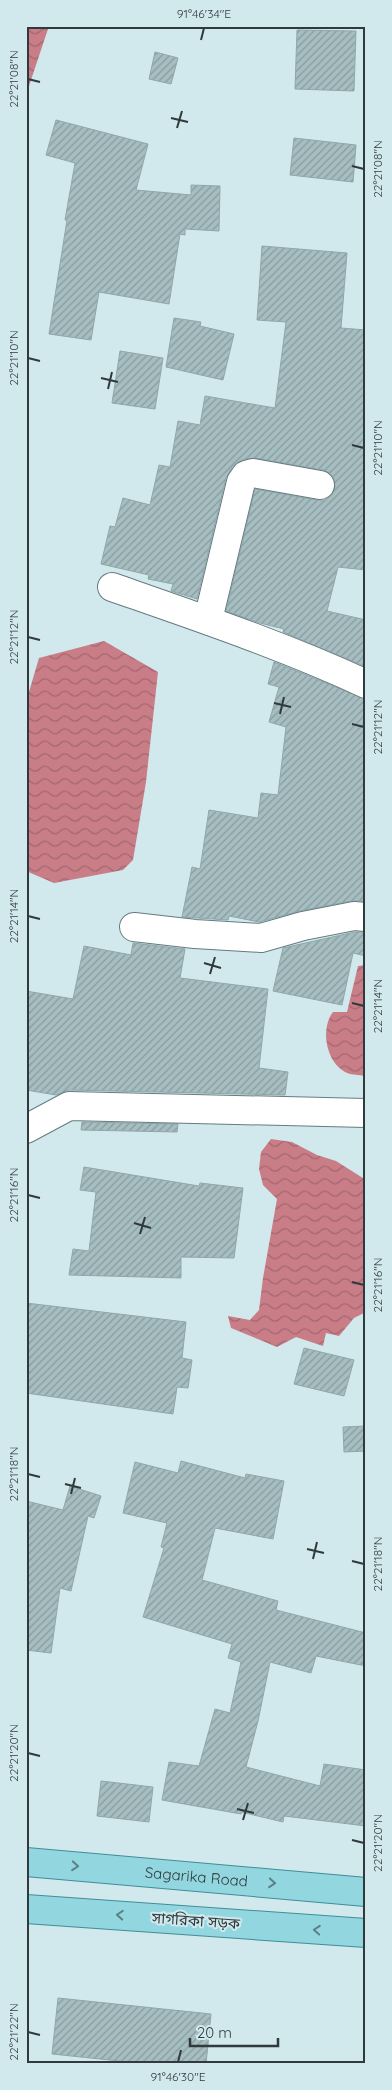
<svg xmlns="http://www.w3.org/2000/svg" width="392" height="2090" viewBox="0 0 392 2090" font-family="Quicksand,'Noto Sans Bengali',sans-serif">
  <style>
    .water { fill: url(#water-waves) }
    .building { fill: url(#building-hatch); stroke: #8fa6aa }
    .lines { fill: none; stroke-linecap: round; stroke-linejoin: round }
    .minor-casing { stroke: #657b7f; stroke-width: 30 }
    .major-casing { stroke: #408d98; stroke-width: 30 }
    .minor { stroke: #fff; stroke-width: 28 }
    .major { stroke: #92d6df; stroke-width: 28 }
    .oneway { stroke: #5c8085 }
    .ticks { fill: none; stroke: #30393b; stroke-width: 2 }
    .labels { text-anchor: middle; stroke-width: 4; stroke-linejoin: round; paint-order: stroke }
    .street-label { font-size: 15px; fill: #30393b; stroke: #d1e9ed }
    .neatline { fill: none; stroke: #30393b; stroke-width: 2 }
    .ticks-label { font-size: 12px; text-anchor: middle; fill: #30393b }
  </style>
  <defs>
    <pattern id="water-waves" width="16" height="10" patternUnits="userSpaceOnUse" patternTransform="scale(1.25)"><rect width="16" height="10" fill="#c97d87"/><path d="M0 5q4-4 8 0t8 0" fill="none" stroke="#a46770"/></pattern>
    <pattern id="building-hatch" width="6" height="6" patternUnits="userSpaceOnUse" patternTransform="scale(1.25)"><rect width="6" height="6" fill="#a6bec1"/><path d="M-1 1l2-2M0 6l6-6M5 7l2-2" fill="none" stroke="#889b9e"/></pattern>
  </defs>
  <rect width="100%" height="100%" fill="#d1e9ed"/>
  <!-- water -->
  <g class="water">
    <path d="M26,26H49L26,95Z"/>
    <path d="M104,641L158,672L146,782L133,860L123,870L54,883L26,871V702L39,658Z"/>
    <path d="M366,965V1076C361,1075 354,1075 350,1074C327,1067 319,1030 333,1012H347L358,966Z"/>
    <path d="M271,1139L292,1142L317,1155L336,1161L366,1180V1253L363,1263L366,1270V1312L354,1318L339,1336L326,1333L323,1346L296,1337L277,1347L231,1328L228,1316L250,1320L259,1310L263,1278L277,1199L263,1185L259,1169L261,1152Z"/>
  </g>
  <!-- building -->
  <g class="building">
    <path d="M297,30L356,31L354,91L295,89Z"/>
    <path d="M155,52L178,58L171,84L149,79Z"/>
    <path d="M56,120L148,144L136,190L191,195V185L220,186L219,231L185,229V235L180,234L169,304L99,292L91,340L49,334L67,220H65L75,163L46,155Z"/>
    <path d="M294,138L356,145L353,182L290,175Z"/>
    <path d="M262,246L347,253L341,328L366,330V570L338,567L327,611L366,620V667L283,632L284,629L260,623L226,611L255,489L317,500H325L332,495L335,487L334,479L330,473L323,470L255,458L242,460L233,466L226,478L197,599L171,591L173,584L148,579L149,575L101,564L110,526L115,527L123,498L150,505L159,465L170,467L178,421L200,425L205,396L275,408L286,322L257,320Z"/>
    <path d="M174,318L201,322L200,326L234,334L223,380L166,367Z"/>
    <path d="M120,351L163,358L155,409L112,403Z"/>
    <path d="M274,662L366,699V901H351L300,911L259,922L229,916L228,920L182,917L192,867L200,869L209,810L258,818L261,793L278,795L286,727L269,722L279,687L268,684Z"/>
    <path d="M355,932H366V956L353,953L342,1005L273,991L283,948Z"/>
    <path d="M133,943L185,949L180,978L268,989L259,1068L288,1072L285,1095L69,1090L56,1095L26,1090V991L73,999L84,946L131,955Z"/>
    <path d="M82,1122L178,1124L177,1132L81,1130Z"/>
    <path d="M84,1167L199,1186L200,1183L243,1188L234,1258L181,1257V1278L69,1275L73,1249L89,1251L96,1192L80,1190Z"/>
    <path d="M26,1303L186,1322L182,1358L192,1360L188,1388L177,1387L173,1414L26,1393Z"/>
    <path d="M304,1348L354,1360L344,1396L294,1384Z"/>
    <path d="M366,1426V1451L344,1452L343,1427Z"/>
    <path d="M181,1461L245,1478L246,1474L284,1481L273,1539L215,1528L202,1580L278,1601L276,1610L366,1633V1666L316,1656L311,1673L270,1662L258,1721L246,1767L320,1786L324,1764L366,1770V1826L284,1816L283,1822L241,1812V1814L162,1800L169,1762L199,1766L215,1709L230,1713L241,1662L228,1658L232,1644L143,1617L164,1548L161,1547L167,1523L123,1513L135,1462L178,1473Z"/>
    <path d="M70,1486L101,1496L94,1518L88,1516L71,1591L60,1588L51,1653L26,1650V1501L63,1510Z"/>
    <path d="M101,1781L153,1787L149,1822L97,1816Z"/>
    <path d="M58,1998L211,2014L206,2064H148L52,2054Z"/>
  </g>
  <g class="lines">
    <defs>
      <g id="minor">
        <path d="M112,587C198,617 284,646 366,684"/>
        <path d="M208,620L241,482L246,475L253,473L320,485"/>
        <path d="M134,927L195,934L261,938L303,926L354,916L366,917"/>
        <path d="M26,1129L69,1106L366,1113"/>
      </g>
      <g id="major">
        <path id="s1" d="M26,1862L366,1892"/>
        <path d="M26,1909L366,1933"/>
      </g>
    </defs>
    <!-- minor casing -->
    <use href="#minor" class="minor-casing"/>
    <!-- major casing -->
    <use href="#major" class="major-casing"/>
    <!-- minor -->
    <use href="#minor" class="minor"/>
    <!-- major -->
    <use href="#major" class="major"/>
  </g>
  <!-- one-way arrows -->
  <defs><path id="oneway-chevron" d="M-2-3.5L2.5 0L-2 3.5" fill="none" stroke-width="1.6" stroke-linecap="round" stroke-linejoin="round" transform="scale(1.25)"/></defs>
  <g class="oneway">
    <use href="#oneway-chevron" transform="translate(75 1866) rotate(5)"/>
    <use href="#oneway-chevron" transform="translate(272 1883) rotate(5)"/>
    <use href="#oneway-chevron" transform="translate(120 1915) rotate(-176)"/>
    <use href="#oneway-chevron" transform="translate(317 1930) rotate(-176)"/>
  </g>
  <!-- ticks -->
  <path class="ticks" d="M201,40L204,28M28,79L40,82M171,118L188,122M177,128L182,111M352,166L364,169M28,358L40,361M101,378L118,382M108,389L112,372M352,445L364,448M28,637L40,640M274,703L291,707M280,714L284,697M352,724L364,727M28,916L40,919M204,963L221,968M210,974L215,957M352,1003L364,1006M28,1195L40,1198M134,1223L151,1228M140,1234L145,1217M352,1282L364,1285M28,1474L40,1477M65,1484L81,1488M71,1494L75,1478M307,1549L324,1553M313,1559L317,1542M352,1561L364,1564M28,1753L40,1756M237,1809L254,1813M243,1820L248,1803M352,1840L364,1843M28,2032L40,2035M178,2062L181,2050"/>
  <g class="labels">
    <!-- street labels -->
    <g class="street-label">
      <text dy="5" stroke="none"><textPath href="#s1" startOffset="171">Sagarika Road</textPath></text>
      <text transform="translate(196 1921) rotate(4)" y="5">সাগরিকা সড়ক</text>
    </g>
  </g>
  <!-- border -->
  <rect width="392" height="2090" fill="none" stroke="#d1e9ed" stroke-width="55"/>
  <!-- scale -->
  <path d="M190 2038v8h88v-8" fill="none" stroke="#30393b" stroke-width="2.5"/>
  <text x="197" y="2038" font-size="15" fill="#30393b" stroke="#d1e9ed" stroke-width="4" paint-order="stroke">20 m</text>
  <rect x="28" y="28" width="336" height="2034" class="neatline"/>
  <g class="ticks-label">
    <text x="204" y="18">91°46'34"E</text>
    <text transform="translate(14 79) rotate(-90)" y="4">22°21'08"N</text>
    <text transform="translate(378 169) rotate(-90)" y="4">22°21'08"N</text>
    <text transform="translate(14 358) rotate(-90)" y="4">22°21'10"N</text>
    <text transform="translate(378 448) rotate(-90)" y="4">22°21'10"N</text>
    <text transform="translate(14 637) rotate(-90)" y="4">22°21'12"N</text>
    <text transform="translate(378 727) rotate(-90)" y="4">22°21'12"N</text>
    <text transform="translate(14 916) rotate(-90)" y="4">22°21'14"N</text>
    <text transform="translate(378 1006) rotate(-90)" y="4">22°21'14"N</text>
    <text transform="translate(14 1195) rotate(-90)" y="4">22°21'16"N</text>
    <text transform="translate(378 1285) rotate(-90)" y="4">22°21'16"N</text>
    <text transform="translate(14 1474) rotate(-90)" y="4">22°21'18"N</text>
    <text transform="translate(378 1564) rotate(-90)" y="4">22°21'18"N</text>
    <text transform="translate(14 1753) rotate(-90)" y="4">22°21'20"N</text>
    <text transform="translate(378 1843) rotate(-90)" y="4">22°21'20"N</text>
    <text transform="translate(14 2032) rotate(-90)" y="4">22°21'22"N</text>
    <text x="178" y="2081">91°46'30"E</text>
  </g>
</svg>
